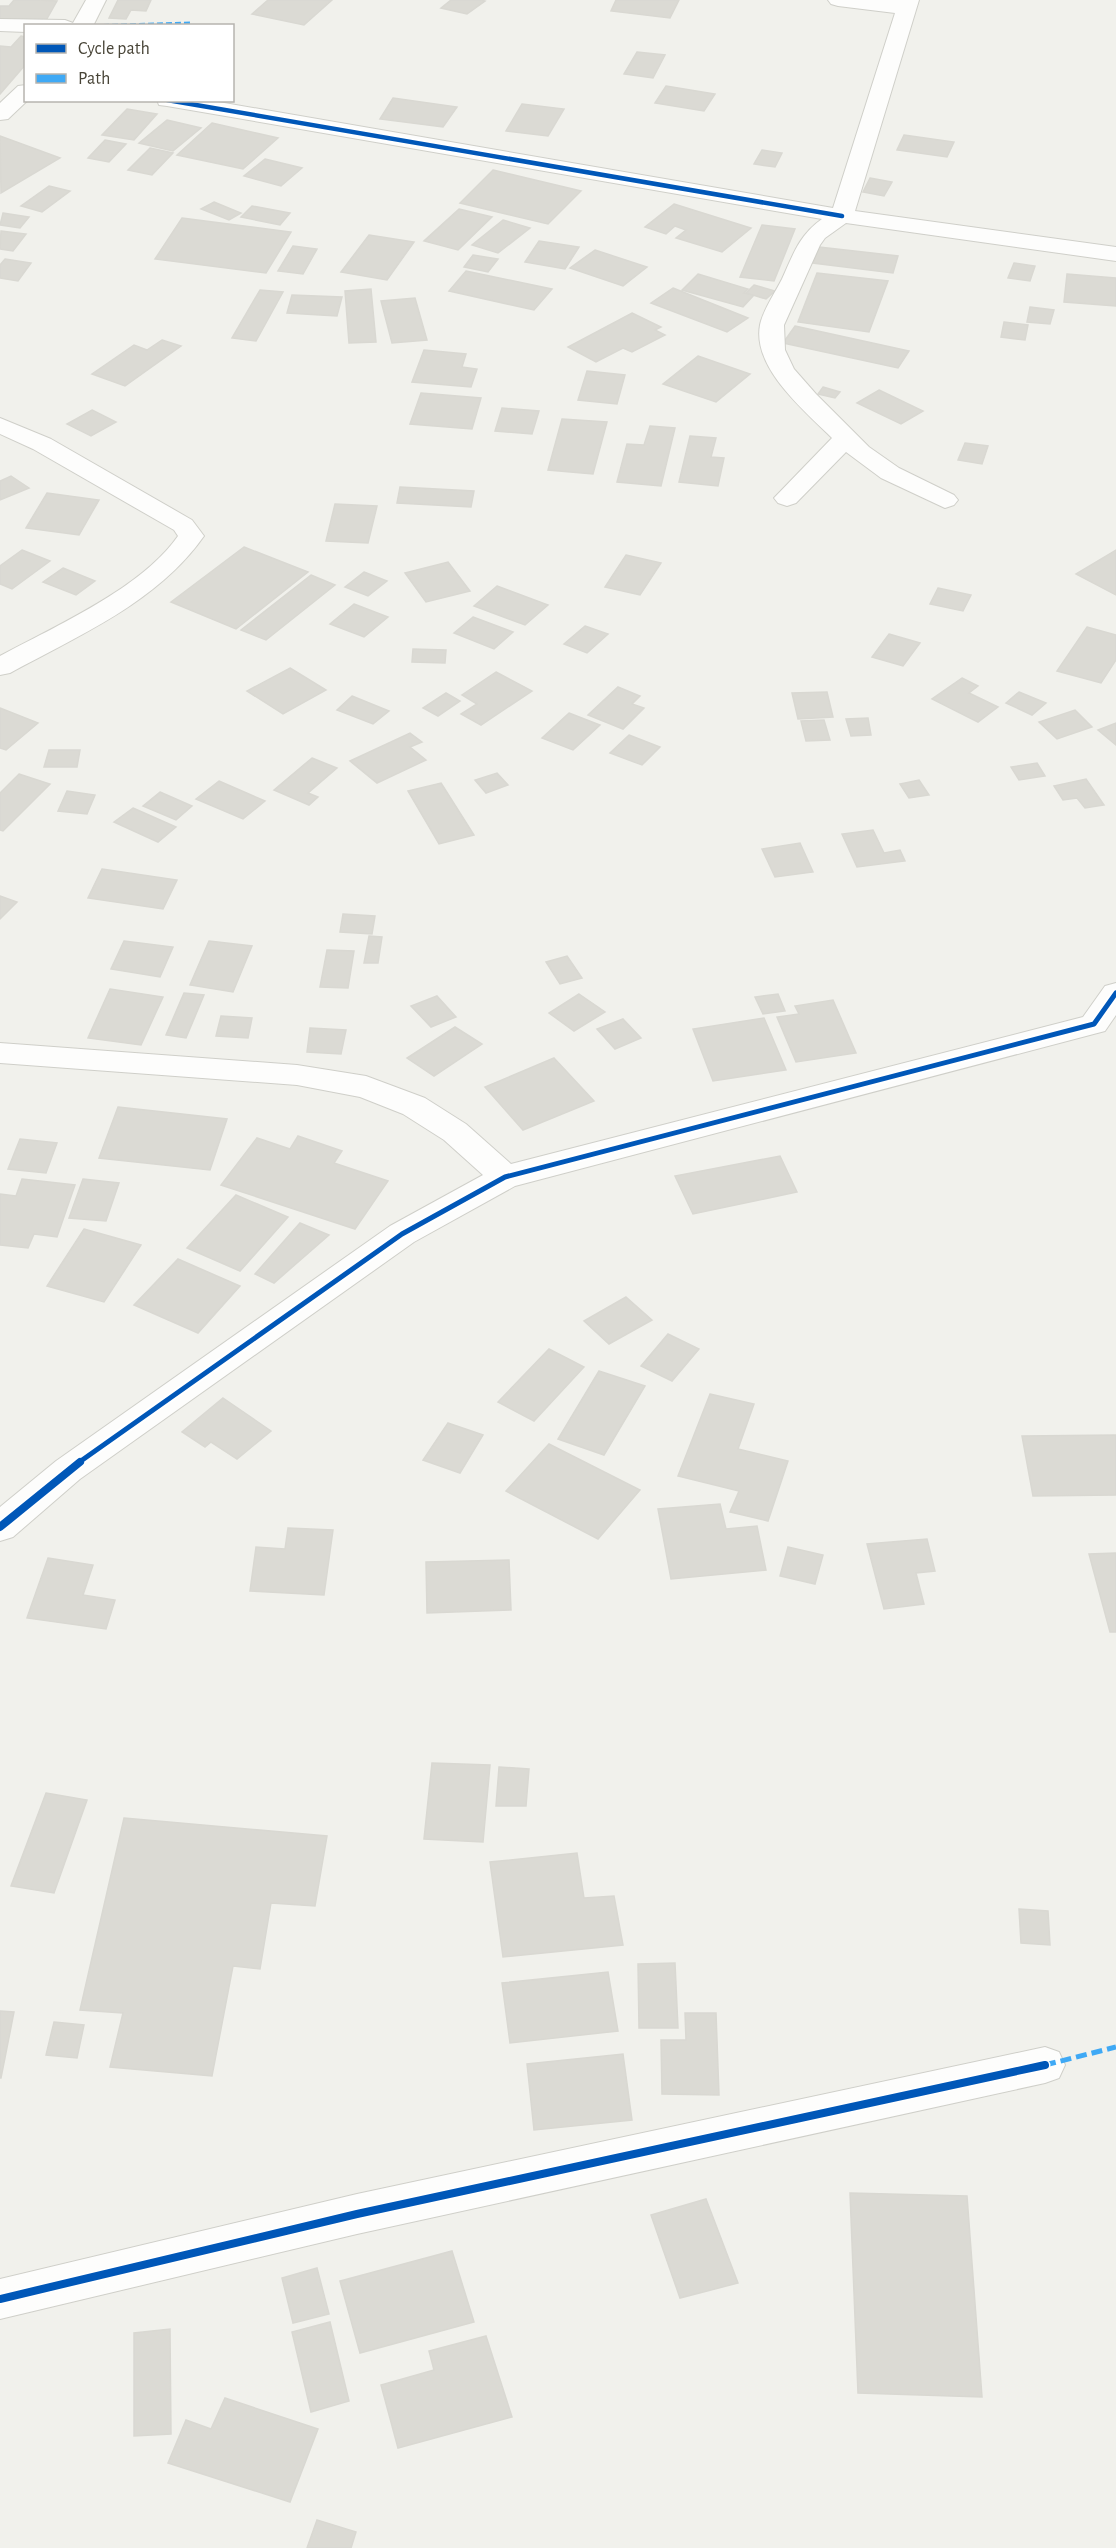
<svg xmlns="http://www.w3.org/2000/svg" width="1116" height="2548" viewBox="0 0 1116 2548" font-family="'Alegreya Sans',sans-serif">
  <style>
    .building { fill: #dbdad4; stroke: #d9d8d2; stroke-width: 1.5 }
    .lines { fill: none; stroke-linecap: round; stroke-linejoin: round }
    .minor-casing { stroke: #cfcfc9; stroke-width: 2 }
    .minor { fill: #fdfdfc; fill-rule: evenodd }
    .quiet-far1 { stroke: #3fa9f5; stroke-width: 3; stroke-dasharray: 6 3; stroke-linecap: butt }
    .quiet { stroke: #3fa9f5; stroke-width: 5; stroke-dasharray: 11 5; stroke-linecap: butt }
    .cycleway-far2-casing { stroke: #fff; stroke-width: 8 }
    .cycleway-far1-casing { stroke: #fff; stroke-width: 9 }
    .cycleway-casing { stroke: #fff; stroke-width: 11 }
    .cycleway-far2 { stroke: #0057b8; stroke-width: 4.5 }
    .cycleway-far1 { stroke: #0057b8; stroke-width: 5 }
    .cycleway { stroke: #0057b8; stroke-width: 8 }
  </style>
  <rect width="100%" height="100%" fill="#f1f1ec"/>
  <!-- building -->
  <g class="building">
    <path d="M14,0H38L57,1L44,24L0,20V6H9Z"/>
    <path d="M118,0H151L146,11L131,10L126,19L109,18Z"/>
    <path d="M268,0H332L304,25L252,14Z"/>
    <path d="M451,0H481L485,1L467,14L441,8Z"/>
    <path d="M616,0H679L670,18L611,11Z"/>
    <path d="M21,36L26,37V64L0,94V46L11,47Z"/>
    <path d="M637,52L665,55L653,78L624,74Z"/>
    <path d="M666,86L715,94L704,111L655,103Z"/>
    <path d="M393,98L457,107L443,127L380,119Z"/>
    <path d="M522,104L564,109L548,136L506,131Z"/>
    <path d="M127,109L157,114L134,140L102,135Z"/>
    <path d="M167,120L201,128L173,151L139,143Z"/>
    <path d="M212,123L278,138L243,169L177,155Z"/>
    <path d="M904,135L954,142L947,157L897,150Z"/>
    <path d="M0,136L60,158L1,193Z"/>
    <path d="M105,140L126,144L109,162L88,158Z"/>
    <path d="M150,148L173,153L152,175L128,170Z"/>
    <path d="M762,150L782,153L775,167L754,164Z"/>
    <path d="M265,159L302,168L281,186L244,176Z"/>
    <path d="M493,170L581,191L548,224L460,203Z"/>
    <path d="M870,178L892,182L884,196L863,192Z"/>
    <path d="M49,186L70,191L42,212L21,206Z"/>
    <path d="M214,202L241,213L229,220L201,209Z"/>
    <path d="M674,204L751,228L722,252L676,238L686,230L675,226L666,234L645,227Z"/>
    <path d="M252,206L290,213L280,225L241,217Z"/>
    <path d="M459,209L492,217L458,250L424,241Z"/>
    <path d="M3,213L29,217L20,228L0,225Z"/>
    <path d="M182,218L291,232L266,273L155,259Z"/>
    <path d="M503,220L530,228L498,253L472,245Z"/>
    <path d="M762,225L795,229L774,281L740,277Z"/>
    <path d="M1,231L26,234L13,251L0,249Z"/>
    <path d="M369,235L414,242L387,280L341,272Z"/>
    <path d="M539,241L579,247L565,269L525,262Z"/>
    <path d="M293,246L317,249L303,274L278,271Z"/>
    <path d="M819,247L898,256L893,273L813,263Z"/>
    <path d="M595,250L647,267L623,286L570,268Z"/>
    <path d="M473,255L498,259L488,272L464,267Z"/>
    <path d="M5,259L31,263L18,281L0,278V265Z"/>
    <path d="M1014,263L1035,266L1030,281L1008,278Z"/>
    <path d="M466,271L552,289L534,310L449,291Z"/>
    <path d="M817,273L888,281L869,332L798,322Z"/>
    <path d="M698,274L748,289L744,293L754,295L743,307L682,290Z"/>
    <path d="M1067,274L1116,278V306L1064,302Z"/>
    <path d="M754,285L775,291L766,299L746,293Z"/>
    <path d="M673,288L748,318L727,332L651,303Z"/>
    <path d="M371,289L376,342L349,343L345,291Z"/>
    <path d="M260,290L283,292L256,341L232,338Z"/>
    <path d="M292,295L342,297L337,316L287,313Z"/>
    <path d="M415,298L427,340L392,343L381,301Z"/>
    <path d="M1030,307L1054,310L1050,324L1027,322Z"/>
    <path d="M632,313L661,327L655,330L665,335L632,352L623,348L596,362L568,347Z"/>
    <path d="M1004,322L1028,325L1025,340L1001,337Z"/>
    <path d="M795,326L909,351L898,368L783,343Z"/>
    <path d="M162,340L181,346L125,386L92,374L134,345L147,350Z"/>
    <path d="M424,350L466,354L462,367L477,369L471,387L412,382Z"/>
    <path d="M698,356L750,374L716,402L663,384Z"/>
    <path d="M587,371L625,375L617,404L578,400Z"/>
    <path d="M823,387L840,392L835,398L818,394Z"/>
    <path d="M879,390L923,411L901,424L857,403Z"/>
    <path d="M421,393L481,398L472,429L410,424Z"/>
    <path d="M502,408L539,411L532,434L495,431Z"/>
    <path d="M92,410L116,422L91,436L67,424Z"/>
    <path d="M562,419L607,422L593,474L548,470Z"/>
    <path d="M650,426L675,428L661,486L617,482L627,444L644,445Z"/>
    <path d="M690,436L716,438L711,457L724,458L718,486L679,482Z"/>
    <path d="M965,443L988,446L982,464L958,460Z"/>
    <path d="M11,476L29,488L0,500V481Z"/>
    <path d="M400,487L474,491L471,507L397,503Z"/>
    <path d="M47,493L99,500L79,535L26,528Z"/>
    <path d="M335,504L377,506L368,543L326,541Z"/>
    <path d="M244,547L308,572L236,629L171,602Z"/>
    <path d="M22,550L50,561L12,589L0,584V566Z"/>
    <path d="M1116,550V595L1076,574Z"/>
    <path d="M626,555L661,563L640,595L605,587Z"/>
    <path d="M448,562L470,591L426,602L405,573Z"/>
    <path d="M63,568L95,581L76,595L43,582Z"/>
    <path d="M364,572L387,581L368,596L345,587Z"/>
    <path d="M311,575L335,585L266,640L241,630Z"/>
    <path d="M497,586L548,605L525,625L474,606Z"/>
    <path d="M938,588L971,595L963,611L930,604Z"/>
    <path d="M354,604L388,617L364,637L330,624Z"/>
    <path d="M473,617L513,632L494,649L454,633Z"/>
    <path d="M585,626L608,634L587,653L564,644Z"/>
    <path d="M1087,627L1116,635V660L1101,683L1057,671Z"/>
    <path d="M889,634L920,643L903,666L872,657Z"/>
    <path d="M413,649L446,650L445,663L412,662Z"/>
    <path d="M290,668L326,690L283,714L247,691Z"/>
    <path d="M496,672L532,691L481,725L461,714L477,704L462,695Z"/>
    <path d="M962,678L978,686L969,693L998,707L978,722L932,699Z"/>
    <path d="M618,687L640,696L632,704L644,708L623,729L588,715Z"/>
    <path d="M827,692L833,717L798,719L792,693Z"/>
    <path d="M1019,692L1046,703L1032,715L1006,703Z"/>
    <path d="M446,693L460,701L438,716L423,708Z"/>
    <path d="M352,696L389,711L373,724L337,710Z"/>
    <path d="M0,708L38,723L6,750L0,748Z"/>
    <path d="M1075,710L1092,727L1057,739L1039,722Z"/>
    <path d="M569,713L600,725L573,750L542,738Z"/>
    <path d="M868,718L871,735L851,736L846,719Z"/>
    <path d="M824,720L830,740L806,741L801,721Z"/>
    <path d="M1116,723V745L1098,730Z"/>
    <path d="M410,733L422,742L410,747L426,760L377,783L350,761Z"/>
    <path d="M629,735L660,747L642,765L610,753Z"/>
    <path d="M49,750H80L77,767H44Z"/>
    <path d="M312,758L337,768L308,793L318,797L309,805L274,790Z"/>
    <path d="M1037,763L1045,776L1019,780L1011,767Z"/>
    <path d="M497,773L508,785L486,793L475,780Z"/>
    <path d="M19,774L50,784L3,831L0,830V793Z"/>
    <path d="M1086,779L1104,805L1085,808L1077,798L1063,800L1054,786Z"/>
    <path d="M919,780L929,795L909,798L900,784Z"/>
    <path d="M219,781L265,801L243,819L196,799Z"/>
    <path d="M441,783L474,835L439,844L408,791Z"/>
    <path d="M67,791L95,795L87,814L58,811Z"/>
    <path d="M160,792L192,806L176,820L143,806Z"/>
    <path d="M133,808L176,827L158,842L114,822Z"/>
    <path d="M873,830L884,853L900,850L905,861L857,867L842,834Z"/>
    <path d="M800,843L813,872L775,877L762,849Z"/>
    <path d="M102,869L177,880L163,909L88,898Z"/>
    <path d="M0,896L17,902L0,919Z"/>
    <path d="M343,914L375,916L372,934L340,932Z"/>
    <path d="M369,936L382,937L378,963H364Z"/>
    <path d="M124,941L173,947L160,977L111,969Z"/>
    <path d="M209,941L252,946L233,992L190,985Z"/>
    <path d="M327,950L354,951L348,988L320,987Z"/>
    <path d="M567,956L582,978L560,984L546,962Z"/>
    <path d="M110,989L163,997L141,1045L88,1038Z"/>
    <path d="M184,993L204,995L186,1038L166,1035Z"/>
    <path d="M579,994L605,1012L574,1031L549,1013Z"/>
    <path d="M778,994L785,1011L763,1014L755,997Z"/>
    <path d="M437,996L456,1017L431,1027L411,1006Z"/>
    <path d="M833,1000L856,1053L796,1062L777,1017L799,1014L795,1006Z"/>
    <path d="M221,1016L252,1018L248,1038L216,1036Z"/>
    <path d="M764,1018L786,1070L713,1081L693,1029Z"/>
    <path d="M623,1019L641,1038L615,1049L597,1029Z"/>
    <path d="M455,1027L482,1044L434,1076L407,1058Z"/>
    <path d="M310,1028L346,1030L341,1054L307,1052Z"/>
    <path d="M554,1058L594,1101L523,1130L485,1087Z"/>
    <path d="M118,1107L227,1119L210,1170L99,1158Z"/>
    <path d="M298,1136L342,1151L334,1163L388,1181L355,1229L221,1185L257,1138L290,1149Z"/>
    <path d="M20,1139L57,1143L46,1173L8,1169Z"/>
    <path d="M780,1156L797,1192L693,1214L675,1176Z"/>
    <path d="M22,1179L75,1185L57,1237L34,1234L28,1248L0,1245V1194L16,1196Z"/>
    <path d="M83,1179L119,1183L106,1221L69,1218Z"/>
    <path d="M236,1195L288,1217L240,1271L187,1248Z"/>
    <path d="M300,1223L329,1235L274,1283L255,1274Z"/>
    <path d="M84,1229L141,1245L104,1302L47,1286Z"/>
    <path d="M178,1259L240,1286L198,1333L134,1305Z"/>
    <path d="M626,1297L652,1320L609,1344L584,1321Z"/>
    <path d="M668,1334L699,1349L672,1381L641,1366Z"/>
    <path d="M549,1349L584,1367L534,1421L498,1402Z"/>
    <path d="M599,1371L645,1386L604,1455L558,1439Z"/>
    <path d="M710,1394L754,1404L738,1449L788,1461L768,1521L730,1512L739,1491L678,1476Z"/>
    <path d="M223,1398L271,1431L237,1459L211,1442L205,1447L182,1432Z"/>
    <path d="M448,1423L483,1435L460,1473L423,1460Z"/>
    <path d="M1116,1435V1495L1033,1496L1022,1436Z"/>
    <path d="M549,1444L640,1490L598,1539L506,1491Z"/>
    <path d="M720,1504L726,1529L757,1526L766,1570L671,1579L658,1509Z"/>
    <path d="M288,1528L333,1530L324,1595L250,1591L256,1547L285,1549Z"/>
    <path d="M927,1539L935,1571L916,1573L924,1604L884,1609L867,1544Z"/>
    <path d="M788,1547L823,1555L815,1584L780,1576Z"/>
    <path d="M1116,1553V1632H1110L1089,1554Z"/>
    <path d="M48,1558L93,1565L83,1595L115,1600L106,1629L27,1618Z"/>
    <path d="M509,1560L511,1610L427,1613L426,1562Z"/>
    <path d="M432,1763L490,1765L483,1842L424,1839Z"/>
    <path d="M499,1767L529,1769L526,1806H496Z"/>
    <path d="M46,1793L87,1800L54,1893L11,1886Z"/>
    <path d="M124,1818L327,1836L315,1906L271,1903L260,1969L233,1966L212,2076L110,2067L123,2013L80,2010Z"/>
    <path d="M577,1853L584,1898L614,1896L623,1945L503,1957L490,1862Z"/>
    <path d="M1019,1909L1048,1911L1050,1945L1021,1943Z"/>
    <path d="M675,1963L678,2028H639L638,1964Z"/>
    <path d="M608,1972L618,2031L510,2043L502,1983Z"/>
    <path d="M0,2011L14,2012L1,2078H0Z"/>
    <path d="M685,2013H716L719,2095L662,2094L661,2040H686Z"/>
    <path d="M54,2022L84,2025L77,2058L46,2055Z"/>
    <path d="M623,2054L632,2120L534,2130L527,2064Z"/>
    <path d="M850,2193L967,2196L982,2397L858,2393Z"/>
    <path d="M706,2199L738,2283L680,2298L651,2215Z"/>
    <path d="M452,2251L474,2322L360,2353L340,2281Z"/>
    <path d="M317,2268L329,2314L293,2323L282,2278Z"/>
    <path d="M330,2322L349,2401L311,2412L292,2332Z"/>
    <path d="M170,2329L171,2434L134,2436V2333Z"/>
    <path d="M486,2336L512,2417L398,2448L381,2385L434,2370L429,2351Z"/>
    <path d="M225,2398L318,2429L290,2502L168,2463L186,2420L211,2429Z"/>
    <path d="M317,2520L356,2532L351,2548H307Z"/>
  </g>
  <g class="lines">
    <defs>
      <g id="minor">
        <path d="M86,0H106L93,26H26V32L0,31V19L65,20L73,23Z"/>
        <path d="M828,0H919L855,211L1116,247V261L846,223L825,238L820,245L784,325L785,350L794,369L816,394L869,447L899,468L954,495L958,500L954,505L945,508L881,478L846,452L796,503L787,506L778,503L774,498L832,438C805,411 752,368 760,325C763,310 775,293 782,279C793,255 799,235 822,219L167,106L159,105L157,100H207L833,208L895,13L838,6L831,4Z"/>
        <path d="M26,85V100H28L8,119L0,120V103L18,86Z"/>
        <path d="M0,418L51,439L192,520L204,536C158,602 78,636 10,673L0,675V656C56,626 142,588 178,536L174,530L33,449L0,434Z"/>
        <path d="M1116,983V1015L1105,1031L515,1186L414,1242L80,1479L13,1537L0,1541V1507L56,1461L390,1226L483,1175L444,1140L403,1114L360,1097L297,1085L0,1063V1043L297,1065L366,1076L425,1098L466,1124L511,1164L1083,1017L1105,986Z"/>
        <path d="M1045,2047L1059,2052L1065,2065L1059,2078L1045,2083L357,2234L0,2319V2279L357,2194Z"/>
      </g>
    </defs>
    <!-- minor casing -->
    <use href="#minor" class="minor-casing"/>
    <!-- minor -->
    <use href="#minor" class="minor"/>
    <!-- quiet-far1 -->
    <path class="quiet-far1" d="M85,26L191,23"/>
    <!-- quiet -->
    <path class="quiet" d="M1045,2065L1116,2047"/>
    <defs>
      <path id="cycleway-far2" d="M167,100L842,216"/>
      <path id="cycleway-far1" d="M78,1463L402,1234L505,1177L1094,1024L1116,993"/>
      <g id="cycleway">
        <path d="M0,1527L80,1462"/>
        <path d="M0,2299L357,2214L1045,2065"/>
      </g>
    </defs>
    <!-- cycleway-far2 casing -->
    <use href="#cycleway-far2" class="cycleway-far2-casing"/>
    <!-- cycleway-far1 casing -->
    <use href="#cycleway-far1" class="cycleway-far1-casing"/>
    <!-- cycleway casing -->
    <use href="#cycleway" class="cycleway-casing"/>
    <!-- cycleway-far2 -->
    <use href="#cycleway-far2" class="cycleway-far2"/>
    <!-- cycleway-far1 -->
    <use href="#cycleway-far1" class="cycleway-far1"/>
    <!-- cycleway -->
    <use href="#cycleway" class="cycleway"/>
  </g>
  <!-- legend -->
  <rect x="24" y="24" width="210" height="78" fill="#ffffff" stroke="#b6b4af" stroke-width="1.5"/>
  <rect x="36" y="44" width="30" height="9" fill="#0057b8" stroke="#b6b4af" stroke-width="1.5"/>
  <text x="78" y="54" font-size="18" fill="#484437">Cycle path</text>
  <rect x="36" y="74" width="30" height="9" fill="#3fa9f5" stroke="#b6b4af" stroke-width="1.5"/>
  <text x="78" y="84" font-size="18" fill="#484437">Path</text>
</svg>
